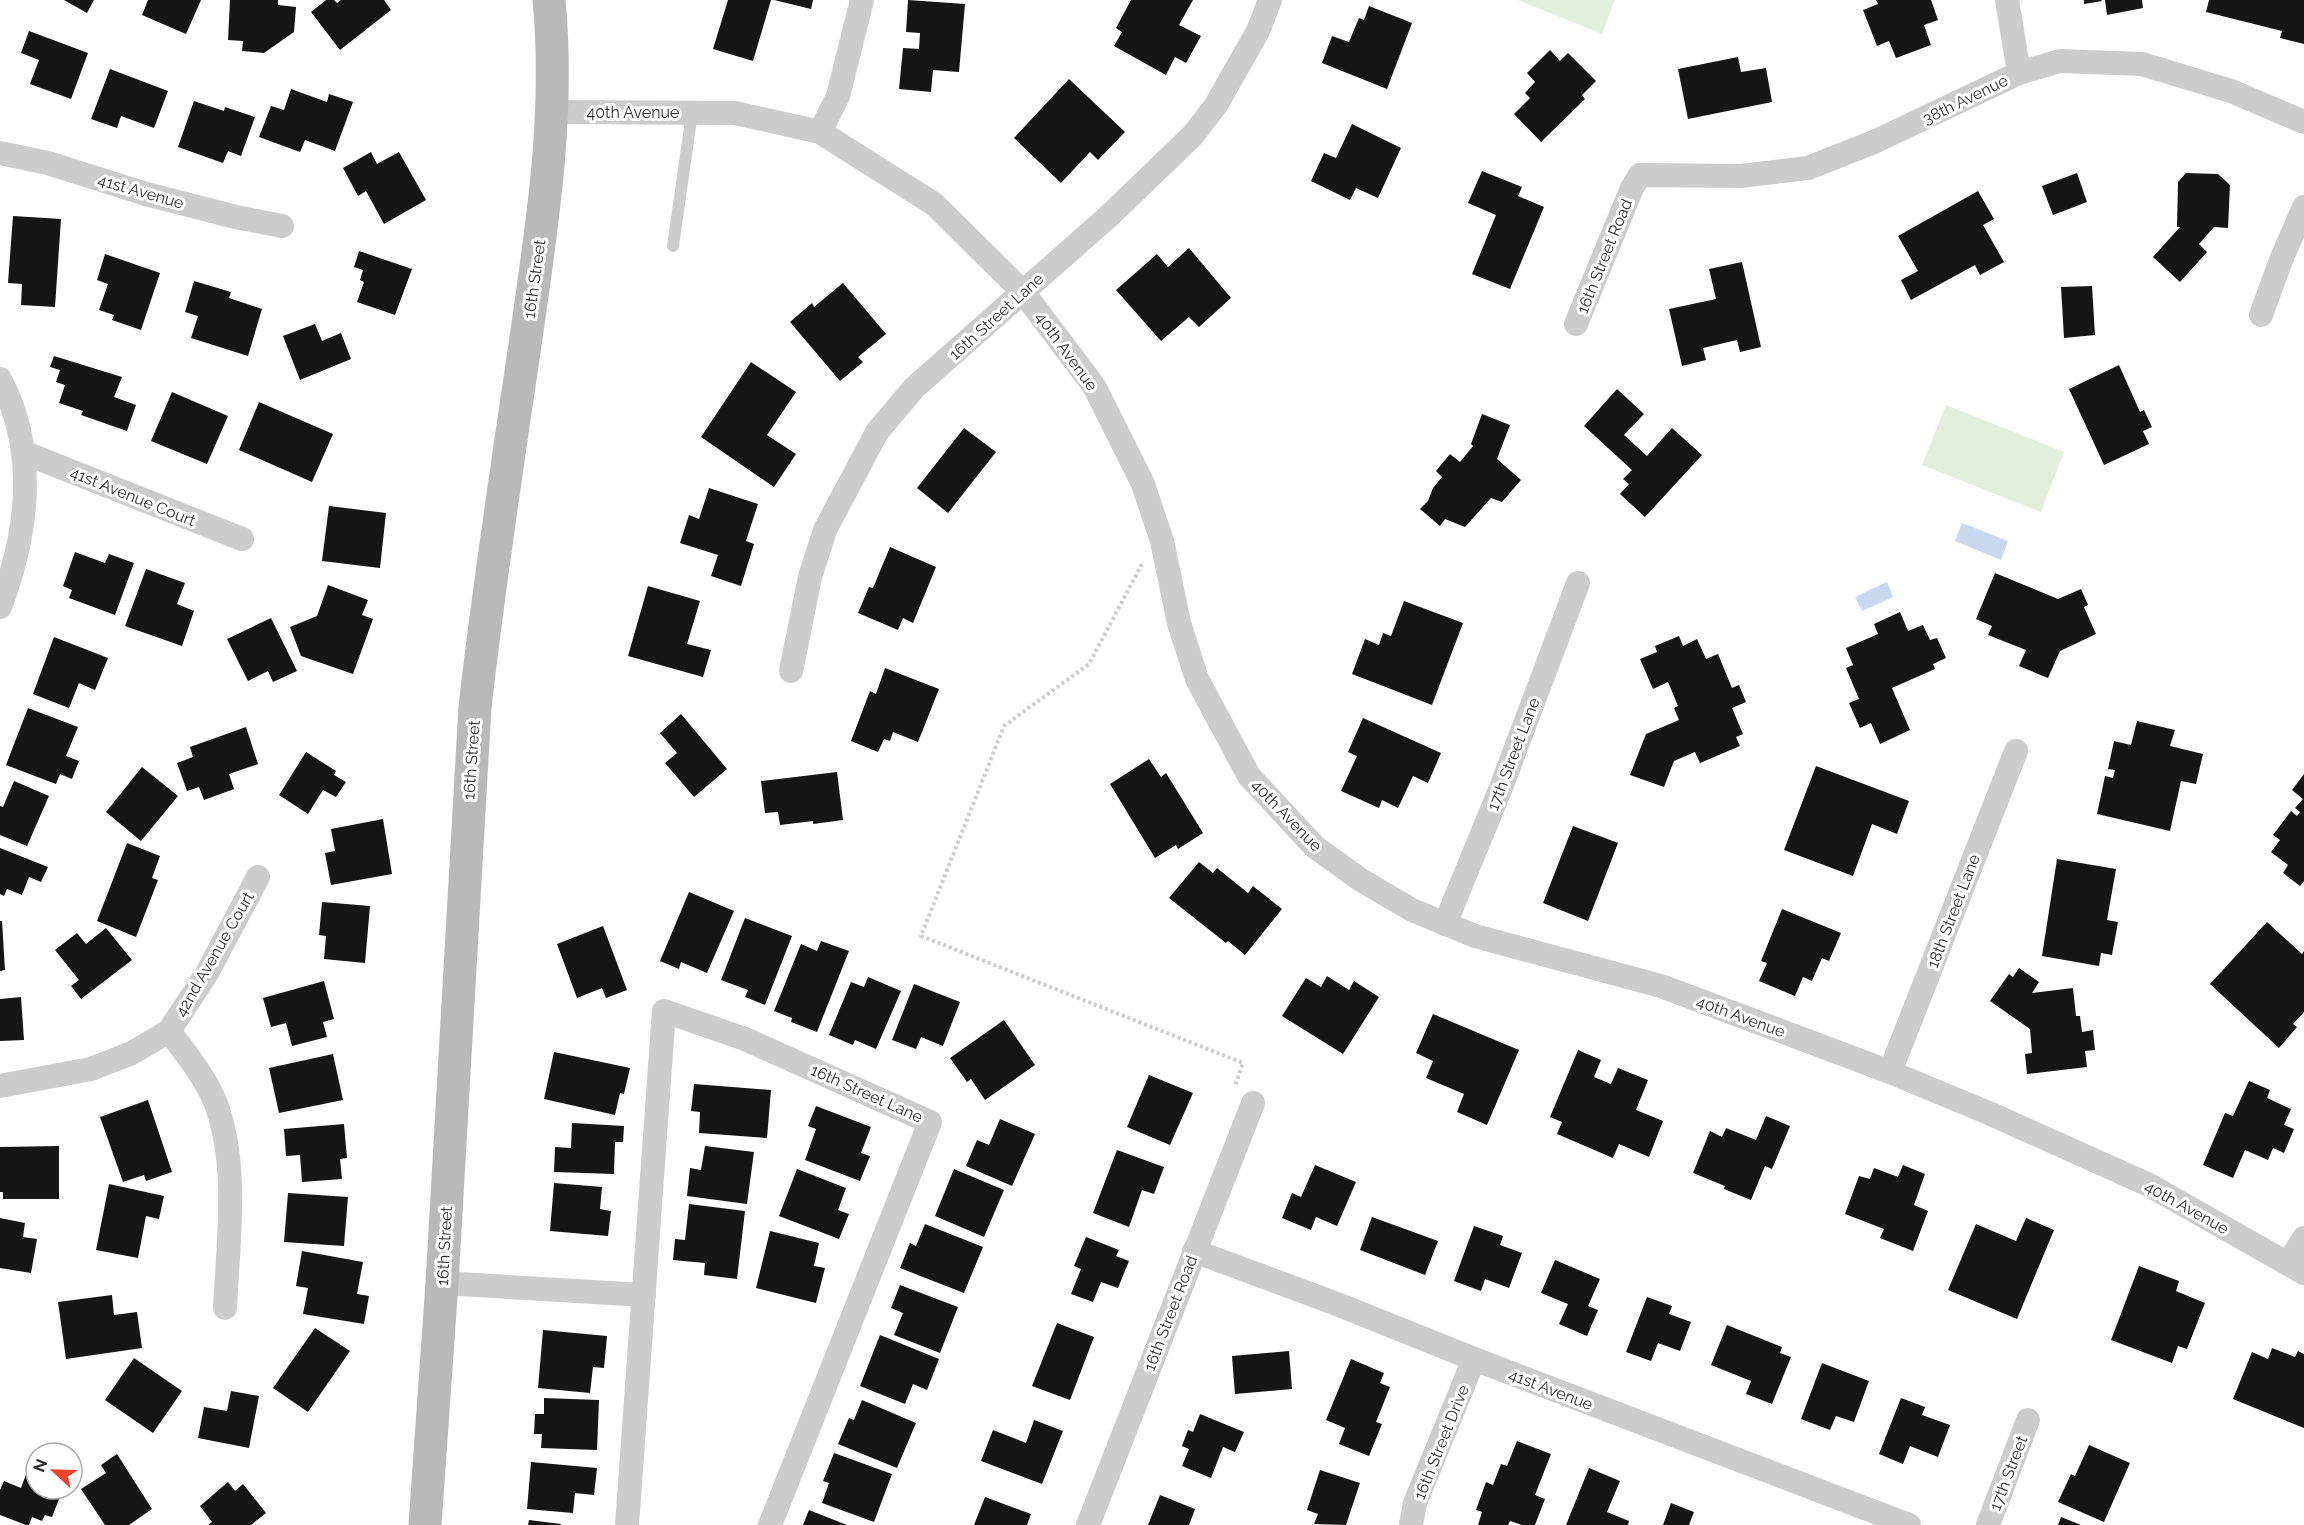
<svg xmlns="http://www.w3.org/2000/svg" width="2304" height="1525" viewBox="0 0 2304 1525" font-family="Raleway,sans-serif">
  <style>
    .green { fill: #e2eddc }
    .water { fill: #c8d8ee }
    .building { fill: #161616 }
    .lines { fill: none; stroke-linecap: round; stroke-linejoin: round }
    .path { stroke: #ccc; stroke-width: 4; stroke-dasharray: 3 3; stroke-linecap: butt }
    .lane { stroke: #ccc; stroke-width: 12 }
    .street { stroke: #ccc; stroke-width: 24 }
    .secondary { stroke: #b9b9b9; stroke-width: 33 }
    .labels { text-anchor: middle; stroke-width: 6; stroke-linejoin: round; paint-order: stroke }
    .street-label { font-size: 16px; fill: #2f2f2f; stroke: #fff }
  </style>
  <rect width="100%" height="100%" fill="#fff"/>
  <!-- green -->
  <g class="green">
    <path d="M1518,0H1615L1602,34Z"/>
    <path d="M1946,405L2064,452L2041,512L1922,465Z"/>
  </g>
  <!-- water -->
  <g class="water">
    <path d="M1962,523L2008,541L2001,560L1955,541Z"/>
    <path d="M1887,582L1893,597L1862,611L1855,597Z"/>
  </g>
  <!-- building -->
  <g class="building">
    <path d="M64,0H94L87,13Z"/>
    <path d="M148,0H201L186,34L142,15Z"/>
    <path d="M230,0H278V5L296,7L294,32L264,53L242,51L243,41L228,40Z"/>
    <path d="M326,0H334L337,3L341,0H384L391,10L340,50L311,12Z"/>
    <path d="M728,0H771L753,61L713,49Z"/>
    <path d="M774,0H813L811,9Z"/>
    <path d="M908,0L965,4L959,72L933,70L931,92L899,89L903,48L919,49L920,33L906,32Z"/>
    <path d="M1131,0H1193L1179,25L1201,36L1186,63L1175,57L1166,75L1114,46L1122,32L1116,28Z"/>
    <path d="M1876,0H1931L1938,20L1924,25L1931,45L1896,58L1889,41L1877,46L1863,10L1878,4Z"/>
    <path d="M2084,0H2101L2102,1L2084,4Z"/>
    <path d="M2105,0H2142L2143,8L2107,15Z"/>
    <path d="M2209,0H2304V44L2280,38L2282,31L2206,12Z"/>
    <path d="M1369,6L1412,23L1387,89L1322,63L1332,36L1349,42L1359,18L1364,20Z"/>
    <path d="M29,31L88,53L71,99L30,84L39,60L21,53Z"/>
    <path d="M1550,50L1560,61L1568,53L1596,81L1582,95L1585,99L1541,142L1514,114L1530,98L1525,93L1535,82L1527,73Z"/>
    <path d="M1738,57L1741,72L1766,68L1772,102L1688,119L1678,69Z"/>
    <path d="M110,69L168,91L154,128L121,116L117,128L91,119Z"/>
    <path d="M1069,79L1125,132L1098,160L1090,152L1061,183L1014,138Z"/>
    <path d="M291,89L327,102L329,94L353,102L335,151L305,140L300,152L259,137L271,106L284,110Z"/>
    <path d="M194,101L224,111L225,107L255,117L241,156L228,151L223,163L178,147Z"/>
    <path d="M1352,124L1401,148L1378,198L1356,188L1350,200L1311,181L1324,153L1336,158Z"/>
    <path d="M371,152L377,164L399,152L426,200L384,224L366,191L358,196L343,168Z"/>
    <path d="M1482,171L1522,187L1518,196L1544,207L1510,289L1472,274L1496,215L1468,203Z"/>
    <path d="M2077,173L2087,202L2053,215L2042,186Z"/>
    <path d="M2186,173L2218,174L2230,185L2228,228L2214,227L2199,244L2207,252L2180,282L2153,257L2180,227H2177L2178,182Z"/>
    <path d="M1978,191L1994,219L1983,225L2004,262L1980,275L1975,265L1911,300L1901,280L1918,271L1898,236Z"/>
    <path d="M13,216L61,219L55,307L21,305L22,284L8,283Z"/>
    <path d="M1189,248L1231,298L1199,327L1189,317L1161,341L1116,290L1157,254L1168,267Z"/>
    <path d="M359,251L412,269L395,315L357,302L364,282L360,280L363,270L354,267Z"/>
    <path d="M105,254L160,273L141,330L112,320L114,315L99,310L108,284L97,280Z"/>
    <path d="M1742,262L1761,347L1740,352L1737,340L1703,348L1706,360L1682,366L1669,309L1716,299L1709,269Z"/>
    <path d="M194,281L231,292L229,298L262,309L248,356L191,338L198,316L185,312Z"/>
    <path d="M843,283L886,334L858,357L863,362L840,381L790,322L812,303L814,307Z"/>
    <path d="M2092,286L2095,335L2064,338L2061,287Z"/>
    <path d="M315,324L322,341L341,333L351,359L300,380L283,336Z"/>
    <path d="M54,356L122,377L114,397L136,405L127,431L81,415L83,411L59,403L65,385L56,382L60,370L50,367Z"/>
    <path d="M751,362L796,392L767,435L796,454L774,487L701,437Z"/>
    <path d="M2119,365L2140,412L2144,410L2152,427L2143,431L2149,444L2104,465L2069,389Z"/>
    <path d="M1617,389L1644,414L1624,435L1647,456L1672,428L1702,455L1645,517L1620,494L1629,484L1623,479L1632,470L1584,426Z"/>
    <path d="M172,392L228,416L207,464L151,441Z"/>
    <path d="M259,402L333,434L312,482L239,450Z"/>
    <path d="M1482,414L1510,425L1497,459L1521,480L1502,502L1491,498L1465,527L1445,519L1440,526L1420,509L1428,501L1433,488L1442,477L1436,471L1450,454L1460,462L1473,446L1471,444Z"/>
    <path d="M964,428L996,452L948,513L917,488Z"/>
    <path d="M709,488L758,504L746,541L754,544L741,586L711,576L718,555L680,543L689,515L699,519Z"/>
    <path d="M329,506L386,513L380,568L322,561Z"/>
    <path d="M890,547L936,567L913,623L903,618L898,630L858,613L869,587L873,588Z"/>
    <path d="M75,552L105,563L109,554L134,563L115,615L69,598L72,590L63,586Z"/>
    <path d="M146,569L185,583L177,604L194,611L182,646L125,626Z"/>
    <path d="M1995,573L2058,599L2081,589L2088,605L2084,607L2096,634L2060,651L2048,678L2019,666L2026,650L1988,635L1992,626L1976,619Z"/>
    <path d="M328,585L368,600L362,615L373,619L353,674L301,656L290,627L317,616Z"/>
    <path d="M648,586L700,601L687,644L711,650L703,677L628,656Z"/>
    <path d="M1404,601L1463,623L1432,705L1352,674L1365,639L1379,645L1383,633L1391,636Z"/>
    <path d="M1900,612L1908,631L1923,625L1930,640L1937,638L1946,658L1933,664L1935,669L1892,688L1910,730L1880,744L1871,723L1860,728L1849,703L1859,699L1846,668L1853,665L1846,648L1878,634L1874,624Z"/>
    <path d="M271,618L297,671L273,682L268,671L248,681L227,639Z"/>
    <path d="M1679,636L1683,646L1697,639L1706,659L1718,654L1732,688L1739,685L1746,702L1732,708L1743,734L1736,737L1740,746L1700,763L1695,752L1674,761L1664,787L1630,775L1646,734L1679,720L1674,708L1678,706L1668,682L1653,689L1640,659L1657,652L1655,646Z"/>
    <path d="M54,637L108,658L95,690L79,683L69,708L33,694Z"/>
    <path d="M885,668L939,689L918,742L893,732L890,741L884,739L878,752L851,741L870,691L876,694Z"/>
    <path d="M28,708L78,727L66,756L79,761L72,779L60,774L56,784L6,765Z"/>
    <path d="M681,714L727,769L694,797L665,763L677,753L660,733Z"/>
    <path d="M1363,718L1441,753L1428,783L1413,776L1398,808L1382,800L1379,808L1341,791L1357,756L1348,752Z"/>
    <path d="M2137,721L2175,730L2170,746L2203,754L2196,784L2181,781L2170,831L2097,814L2105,776L2113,778L2115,770L2108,769L2114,741L2131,745Z"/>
    <path d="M246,727L258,764L229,774L234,789L204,800L199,787L187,791L177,763L193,757L190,747Z"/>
    <path d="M306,752L336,771L334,775L346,782L336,797L323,790L308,814L279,795Z"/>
    <path d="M1149,759L1161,777L1166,773L1203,833L1178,849L1176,845L1155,858L1110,784Z"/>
    <path d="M1816,766L1909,801L1897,834L1872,824L1853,876L1784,850Z"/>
    <path d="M142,767L178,796L141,841L106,812Z"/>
    <path d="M837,772L843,820L813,824V821L780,825L778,812L765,813L761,781Z"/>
    <path d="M2304,774V881L2300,886L2283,873L2288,865L2271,852L2280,840L2273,835L2291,811L2297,816L2300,812L2295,808L2303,799L2292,790Z"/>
    <path d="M14,781L49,796L27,846L0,835V806L3,807Z"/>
    <path d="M383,819L392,874L331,885L325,853L335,851L331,829Z"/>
    <path d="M1573,826L1618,843L1588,921L1543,903Z"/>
    <path d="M127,843L160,856L152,878L158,880L136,937L97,921Z"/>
    <path d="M0,848L48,867L41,882L29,877L22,895L7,889L4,896L0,894Z"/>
    <path d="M2057,859L2116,869L2107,920L2118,922L2112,955L2101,953L2099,966L2042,956Z"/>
    <path d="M1199,862L1213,873L1217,868L1248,893L1253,886L1282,909L1245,955L1228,941L1226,943L1169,898Z"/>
    <path d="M689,892L734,911L707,973L681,962L679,969L660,961Z"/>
    <path d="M322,902L370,906L365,963L324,959L326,936L319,935Z"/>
    <path d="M1782,909L1841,933L1829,961L1822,958L1812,981L1803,977L1795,996L1759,981L1767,963L1761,961Z"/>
    <path d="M745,918L792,936L765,1005L745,997L748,990L721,980Z"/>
    <path d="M0,921H2L5,970L0,971Z"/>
    <path d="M2267,922L2302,954L2304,951V1012L2293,1024L2297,1027L2279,1048L2210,984Z"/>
    <path d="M603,926L627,990L606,998L602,988L577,998L557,944Z"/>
    <path d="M106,928L132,960L81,999L71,986L79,980L55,950L77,933L86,944Z"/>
    <path d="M821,941L849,951L817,1032L791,1022L792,1018L774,1011L801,944L817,951Z"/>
    <path d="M2019,968L2039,982L2032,993L2073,988L2076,1016H2080L2082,1032L2093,1030L2095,1050L2085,1051L2087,1067L2027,1074L2025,1054L2032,1053L2030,1029L1990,1001L2009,974L2013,977Z"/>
    <path d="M1327,976L1349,990L1354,981L1379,997L1343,1054L1282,1016L1306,978L1321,987Z"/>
    <path d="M868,977L901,991L876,1049L855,1040L853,1045L829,1035L851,982L864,987Z"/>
    <path d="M324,981L334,1019L323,1022L327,1037L292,1046L286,1023L271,1027L263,998Z"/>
    <path d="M914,984L960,1002L943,1046L921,1037L916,1049L892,1040Z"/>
    <path d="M21,997L24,1040L0,1041V999Z"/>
    <path d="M1433,1014L1519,1050L1487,1125L1457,1112L1464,1094L1426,1078L1433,1061L1416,1053Z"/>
    <path d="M1004,1020L1035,1065L985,1100L971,1079L967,1082L950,1058Z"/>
    <path d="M1578,1050L1601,1060L1594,1077L1611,1084L1618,1068L1648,1080L1636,1110L1663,1121L1649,1157L1619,1144L1613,1158L1557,1134L1562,1122L1550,1117Z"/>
    <path d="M554,1052L630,1068L624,1094L620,1093L615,1115L544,1099Z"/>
    <path d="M333,1054L343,1100L279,1113L269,1068Z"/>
    <path d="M1149,1075L1193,1093L1170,1145L1127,1127Z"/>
    <path d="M2249,1081L2270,1090L2267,1098L2291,1109L2284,1125L2294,1129L2284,1153L2273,1148L2268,1160L2245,1150L2233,1178L2203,1165L2225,1113L2233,1116Z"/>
    <path d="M694,1084L771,1090L767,1138L699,1133L700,1112L691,1111Z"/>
    <path d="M148,1100L172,1172L146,1181L144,1175L123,1182L100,1117Z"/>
    <path d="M816,1106L871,1127L861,1153L870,1156L860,1181L805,1160L816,1129L808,1126Z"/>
    <path d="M1766,1116L1790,1126L1772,1169L1765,1166L1751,1200L1724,1189L1725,1186L1693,1173L1710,1131L1722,1137L1726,1128L1756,1140Z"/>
    <path d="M1000,1119L1035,1134L1012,1186L966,1166L977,1140L989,1145Z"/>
    <path d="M572,1123L624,1126L623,1142H615L614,1174L554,1172L555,1147L571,1148Z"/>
    <path d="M344,1124L347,1158L340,1159L342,1179L302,1182L300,1155L286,1156L284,1129Z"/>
    <path d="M59,1146V1199H3V1192H0V1147Z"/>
    <path d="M705,1146L754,1152L747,1204L687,1196L690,1168L701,1170Z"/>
    <path d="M1117,1150L1164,1167L1154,1194L1142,1190L1129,1227L1093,1213Z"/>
    <path d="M1315,1165L1356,1182L1337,1226L1316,1217L1311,1230L1282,1218L1292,1193L1301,1197Z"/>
    <path d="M1903,1165L1925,1174L1914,1205L1928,1211L1913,1251L1880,1238L1884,1229L1845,1214L1859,1176L1870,1179L1874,1168L1898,1177Z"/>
    <path d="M797,1169L846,1188L838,1210L849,1214L839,1239L779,1216Z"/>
    <path d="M954,1169L1004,1190L984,1237L935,1216Z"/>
    <path d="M554,1183L602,1187L600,1209L611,1211L608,1236L550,1231Z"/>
    <path d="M109,1184L164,1196L159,1219L146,1216L138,1258L96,1250Z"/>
    <path d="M288,1193L348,1197L344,1246L284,1242Z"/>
    <path d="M689,1204L745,1211L737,1279L704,1275L705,1263L673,1260L675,1239L685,1240Z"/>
    <path d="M1372,1217L1438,1241L1425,1275L1360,1250Z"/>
    <path d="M0,1218L25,1223L23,1237L37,1239L31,1273L0,1268Z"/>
    <path d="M2026,1218L2054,1230L2017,1319L1948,1290L1976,1224L2016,1241Z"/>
    <path d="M925,1224L983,1247L964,1293L900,1268L910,1243L916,1246Z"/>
    <path d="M1474,1226L1503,1236L1500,1245L1522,1253L1509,1288L1485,1279L1481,1291L1454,1281Z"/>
    <path d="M770,1231L819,1243L814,1266L825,1268L816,1303L756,1288Z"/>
    <path d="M1086,1237L1119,1250L1116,1256L1129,1261L1118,1288L1101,1282L1093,1302L1071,1294L1081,1269L1074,1266Z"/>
    <path d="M302,1251L363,1262L357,1294L369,1296L364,1324L303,1314L308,1288L296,1286Z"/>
    <path d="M1555,1260L1600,1279L1588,1306L1598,1310L1587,1336L1559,1324L1568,1304L1541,1293Z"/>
    <path d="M2139,1266L2179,1281L2176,1291L2205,1303L2187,1349L2178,1346L2172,1363L2111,1340Z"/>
    <path d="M900,1285L958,1307L940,1353L894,1335L903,1313L891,1308Z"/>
    <path d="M112,1295L114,1315L137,1312L142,1348L66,1359L58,1302Z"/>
    <path d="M1647,1297L1672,1306L1669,1314L1691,1322L1680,1351L1658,1343L1651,1361L1626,1352Z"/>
    <path d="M1057,1323L1094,1337L1070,1400L1032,1386Z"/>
    <path d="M1727,1325L1782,1347L1780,1353L1791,1357L1772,1404L1746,1394L1751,1381L1711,1365Z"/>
    <path d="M315,1328L350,1351L308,1412L273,1388Z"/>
    <path d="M543,1330L607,1336L604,1368L593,1367L590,1393L538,1388Z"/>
    <path d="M880,1335L939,1359L927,1390L913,1384L905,1404L860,1386Z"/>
    <path d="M2272,1348L2295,1357L2298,1351L2304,1354V1428L2233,1399L2252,1352L2268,1359Z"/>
    <path d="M1289,1351L1292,1389L1235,1394L1232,1356Z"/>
    <path d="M134,1358L182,1391L153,1433L105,1400Z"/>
    <path d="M1351,1359L1384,1373L1380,1383L1390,1387L1376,1422L1382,1424L1369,1456L1339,1444L1345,1428L1326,1420Z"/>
    <path d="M1822,1363L1869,1381L1854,1422L1836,1416L1830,1430L1801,1419Z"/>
    <path d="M231,1391L259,1396L249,1448L198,1438L204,1407L227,1411Z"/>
    <path d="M544,1398L599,1400L597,1450L541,1448L542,1434H534L535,1414H544Z"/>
    <path d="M1901,1398L1925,1407L1922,1415L1950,1425L1938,1457L1910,1446L1903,1464L1879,1454Z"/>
    <path d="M862,1400L916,1423L897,1468L838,1444L849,1418L854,1420Z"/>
    <path d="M1200,1414L1244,1432L1235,1452L1223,1447L1211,1478L1182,1466L1189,1449L1182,1446L1188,1430L1193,1432Z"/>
    <path d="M1034,1420L1063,1431L1042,1484L981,1461L993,1430L1026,1443Z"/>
    <path d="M1517,1441L1551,1454L1535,1495L1545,1499L1535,1525H1522L1510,1521L1508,1525H1478L1482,1512L1476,1510L1486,1482L1493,1485L1501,1464L1507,1466Z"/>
    <path d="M2089,1445L2130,1463L2104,1522L2058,1502L2071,1474L2075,1476Z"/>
    <path d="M834,1453L892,1474L874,1522L822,1503L829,1483L823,1481Z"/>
    <path d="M117,1454L152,1509L129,1525H105L81,1489L106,1473L101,1465Z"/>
    <path d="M31,1461L36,1463V1489H63L52,1517L45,1515L42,1521L32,1517L29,1525H26L0,1515V1490L4,1481L21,1488Z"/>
    <path d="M531,1462L597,1468L594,1495L575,1493L573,1513L527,1509Z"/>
    <path d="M1589,1468L1620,1481L1607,1512L1629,1521L1628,1525H1566Z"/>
    <path d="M1320,1470L1360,1483L1346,1525L1314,1524L1318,1514L1307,1510Z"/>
    <path d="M228,1482L235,1491L243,1484L266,1513L251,1525H208L212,1522L200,1506Z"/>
    <path d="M1160,1495L1195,1509L1189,1525H1148Z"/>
    <path d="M985,1497L1031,1514L1027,1525H974Z"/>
    <path d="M1671,1503L1694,1512L1689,1525H1663Z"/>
    <path d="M809,1510L847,1525H803Z"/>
    <path d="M2061,1517L2081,1525H2058Z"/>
    <path d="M529,1520L561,1524V1525H528Z"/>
  </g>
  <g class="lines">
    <!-- path -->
    <path class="path" d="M1142,564L1089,664L1004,726L921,936L1243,1063L1235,1086"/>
    <!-- lane -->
    <path class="lane" d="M673,246L692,113"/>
    <!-- street -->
    <g class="street">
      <path d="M2007,0L2019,73"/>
      <path d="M553,112L735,113L820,132L934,204L1023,292L1094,386L1143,484L1162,541L1179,623L1197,679L1249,776L1315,847L1361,880L1412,910L1475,936L1661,986L1890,1072L1991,1114L2149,1185L2304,1273"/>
      <path d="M820,132L838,96L862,0"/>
      <path d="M0,153L48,163L146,194L236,217L282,226"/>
      <path d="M2261,315L2281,260L2304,207"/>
      <path d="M1576,324L1632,188L1640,175L1740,176L1808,168L1874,142L2019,73L2060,61L2142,64L2231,91L2304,122"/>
      <path d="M0,379C38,451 28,533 0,607"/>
      <path d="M25,453L242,539"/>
      <path d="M791,671L810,577L825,530L877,432L914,388L1109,216L1193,135L1216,105L1258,31L1270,0"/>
      <path d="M1445,924L1502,785L1578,583"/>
      <path d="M169,1031C186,1054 205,1076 216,1104C239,1166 228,1243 225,1308"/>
      <path d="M1890,1072L2016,751"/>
      <path d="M0,1086L91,1069L132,1053L169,1031L206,975L258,877"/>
      <path d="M1194,1251L1337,1304L1474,1359L1909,1525"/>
      <path d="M2288,1263L2304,1238"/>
      <path d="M442,1283L644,1295"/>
      <path d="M627,1525L664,1011L745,1039L930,1122L770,1525"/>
      <path d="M1088,1525L1253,1103"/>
      <path d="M1411,1525L1415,1503L1474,1359"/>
      <path d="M1988,1525L2028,1420"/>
    </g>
    <!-- secondary -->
    <path class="secondary" d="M425,1525L442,1283L475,707C489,583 508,461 526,338C542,226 560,114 549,0"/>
  </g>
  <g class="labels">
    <!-- street labels -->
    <g class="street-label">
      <text transform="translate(1965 99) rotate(-26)" y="6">38th Avenue</text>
      <text x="633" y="118">40th Avenue</text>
      <text transform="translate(141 191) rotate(16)" y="6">41st Avenue</text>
      <text transform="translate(1604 256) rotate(-68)" y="6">16th Street Road</text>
      <text transform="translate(534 279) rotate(-82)" y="6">16th Street</text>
      <text transform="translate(996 316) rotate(-42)" y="6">16th Street Lane</text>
      <text transform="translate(1067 351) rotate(54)" y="6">40th Avenue</text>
      <text transform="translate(133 496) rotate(22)" y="6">41st Avenue Court</text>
      <text transform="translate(1513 754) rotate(-69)" y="6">17th Street Lane</text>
      <text transform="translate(471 760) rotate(-86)" y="6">16th Street</text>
      <text transform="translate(1287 815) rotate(46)" y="6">40th Avenue</text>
      <text transform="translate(1953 911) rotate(-69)" y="6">18th Street Lane</text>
      <text transform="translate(214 954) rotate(-60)" y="6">42nd Avenue Court</text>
      <text transform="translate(1741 1016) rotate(20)" y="6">40th Avenue</text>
      <text transform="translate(867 1093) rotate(24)" y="6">16th Street Lane</text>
      <text transform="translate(2187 1207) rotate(29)" y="6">40th Avenue</text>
      <text transform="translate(444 1246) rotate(-87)" y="6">16th Street</text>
      <text transform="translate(1170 1313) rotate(-69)" y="6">16th Street Road</text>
      <text transform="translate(1551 1389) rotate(21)" y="6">41st Avenue</text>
      <text transform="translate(1441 1442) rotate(-68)" y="6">16th Street Drive</text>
      <text transform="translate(2008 1473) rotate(-69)" y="6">17th Street</text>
    </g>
  </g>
  <!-- north arrow -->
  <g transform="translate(54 1471) rotate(292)"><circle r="28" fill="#ffffff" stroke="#acacac" stroke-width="1.5"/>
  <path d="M0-4.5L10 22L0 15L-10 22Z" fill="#ee402a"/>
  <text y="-9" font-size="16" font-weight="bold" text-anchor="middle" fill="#2f2f2f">N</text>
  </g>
</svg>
